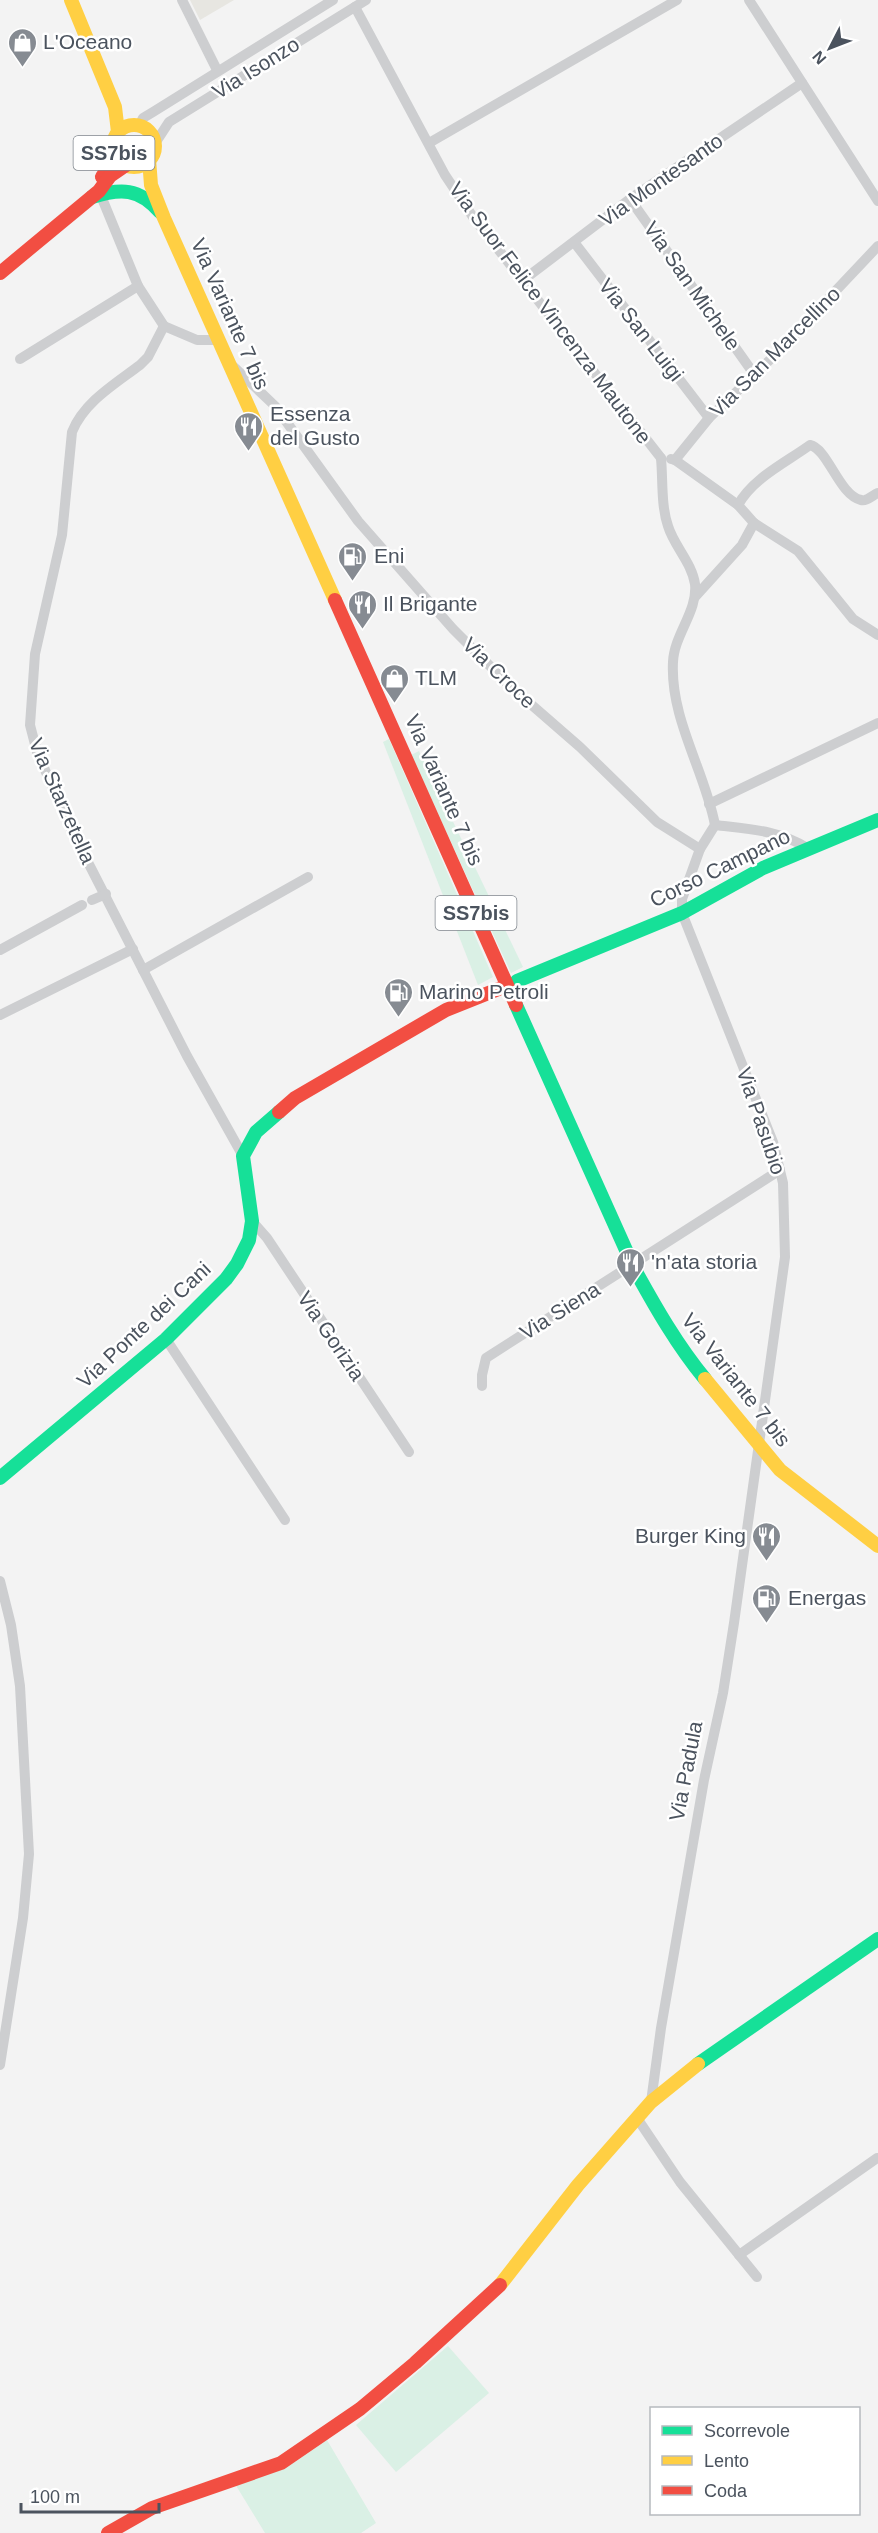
<svg xmlns="http://www.w3.org/2000/svg" width="878" height="2533" viewBox="0 0 878 2533" font-family="Arial,sans-serif">
  <style>
    .commercial { fill: #e7e6e1 }
    .green { fill: #daf0e5 }
    .lines { fill: none; stroke-linecap: round; stroke-linejoin: round }
    .street { stroke: #cdced0; stroke-width: 10 }
    .fast { stroke: #16e098; stroke-width: 14 }
    .slow { stroke: #ffcf43; stroke-width: 14 }
    .jam { stroke: #f24e42; stroke-width: 14 }
    .labels { text-anchor: middle; stroke-width: 5; stroke-linejoin: round; paint-order: stroke }
    .shield { fill: #fff; stroke: #81878e; stroke-width: 1.5 }
    .shield-label { font-size: 20px; font-weight: bold; fill: #4b535e }
    .poi-label { font-size: 21px; fill: #4b535e; stroke: #fff; text-anchor: start }
    .street-label { font-size: 21px; fill: #4b535e; stroke: #fff }
  </style>
  <rect width="100%" height="100%" fill="#f3f3f3"/>
  <!-- commercial -->
  <path class="commercial" d="M190,0H234L200,20Z"/>
  <!-- green -->
  <g class="green">
    <path d="M389,739L493,977L478,985L383,742Z"/>
    <path d="M419,751L523,967L511,973L411,755Z"/>
    <path d="M448,2346L489,2393L396,2472L356,2425Z"/>
    <path d="M327,2440L376,2523L361,2533H265L235,2484L295,2462Z"/>
  </g>
  <g class="lines">
    <!-- street -->
    <g class="street">
      <path d="M182,0L217,70"/>
      <path d="M749,0L878,201"/>
      <path d="M355,7L445,175L473,217L661,458"/>
      <path d="M139,126L143,118L153,112L333,0"/>
      <path d="M429,143L677,0"/>
      <path d="M154,145L169,122L366,0"/>
      <path d="M99,191L138,286L164,326"/>
      <path d="M630,199L754,374"/>
      <path d="M574,242L709,418"/>
      <path d="M522,281L630,199L802,83"/>
      <path d="M218,340H197L164,326L148,357L140,365C115,384 84,402 72,432L62,535L35,654L30,725L37,752L72,831L187,1056L243,1156"/>
      <path d="M20,359L138,286"/>
      <path d="M234,367L275,406L358,521L453,629L510,686L580,747L657,822L700,849"/>
      <path d="M671,459L675,460L738,505L754,523L798,551L853,619L878,635"/>
      <path d="M675,460L709,418L776,354L878,246"/>
      <path d="M738,505C753,478 785,463 810,445C828,449 839,495 861,500C866,502 873,495 878,493"/>
      <path d="M695,597L742,545L754,523"/>
      <path d="M709,804L878,723"/>
      <path d="M715,825C748,829 779,830 807,848"/>
      <path d="M92,900L106,894"/>
      <path d="M0,950L82,905"/>
      <path d="M143,970L308,877"/>
      <path d="M0,1015L133,949"/>
      <path d="M252,1221L267,1238L409,1452"/>
      <path d="M166,1339L285,1520"/>
      <path d="M482,1386V1375L486,1358L780,1170"/>
      <path d="M0,1581L11,1625L20,1686L29,1854L23,1918L0,2065"/>
      <path d="M651,2102L661,2028L704,1780L723,1693L734,1623L785,1257L783,1183L773,1142L682,913V899L700,849L715,825C705,771 670,719 673,662C674,635 698,611 695,584C692,563 674,546 668,526C661,506 663,480 661,458"/>
      <path d="M637,2118L680,2182L757,2277"/>
      <path d="M739,2255L877,2158"/>
    </g>
    <!-- fast -->
    <g class="fast">
      <path d="M92,197C121,188 139,188 160,212"/>
      <path d="M517,981L682,913L763,868L878,820"/>
      <path d="M516,1005L635,1270C656,1308 677,1345 705,1379"/>
      <path d="M0,1478L166,1339L226,1279L237,1264L249,1240L252,1221L243,1156L256,1132L279,1112"/>
      <path d="M698,2064L878,1939"/>
    </g>
    <!-- slow -->
    <g class="slow">
      <path d="M71,0L115,107L118,132"/>
      <circle cx="134" cy="146" r="21"/>
      <path d="M149,159L151,185L164,218L335,600"/>
      <path d="M705,1379L780,1470L878,1546"/>
      <path d="M500,2285L578,2185L651,2102L698,2064"/>
    </g>
    <!-- jam -->
    <g class="jam">
      <path d="M102,177L116,156"/>
      <path d="M0,273L99,191L110,176L126,165"/>
      <path d="M335,600L516,1005"/>
      <path d="M279,1112L295,1098L446,1010L501,988"/>
      <path d="M108,2533L152,2508L281,2463L360,2409L415,2363L500,2285"/>
    </g>
  </g>
  <!-- icons -->
  <defs>
    <symbol id="shop-pin" viewBox="-11 -11 22 30"><path d="M0 17L-7.5 6A9.5 9.5 0 1 1 7.5 6Z" fill="#868b92" stroke="#fff"/><path d="M-5-2.5h2.3a2.7 3.5 0 0 1 5.4 0H5L5.5 6h-11ZM-1.5-2.5h3a1.5 2.3 0 0 0-3 0Z" fill="#fff"/></symbol>
    <symbol id="restaurant-pin" viewBox="-11 -11 22 30"><path d="M0 17L-7.5 6A9.5 9.5 0 1 1 7.5 6Z" fill="#868b92" stroke="#fff"/><path d="M-5-6h1v4h1v-4h1v4h1v-4h1v5L-1.5 .5V6h-2V.5L-5-1ZM5-6V6H3V1.5H1.5Q1.5-4 5-6Z" fill="#fff"/></symbol>
    <symbol id="fuel-pin" viewBox="-11 -11 22 30"><path d="M0 17L-7.5 6A9.5 9.5 0 1 1 7.5 6Z" fill="#868b92" stroke="#fff"/><path d="M-5.5-6h7V0h2V4h1.3V-2.5L3-4.5l.8-.8L6-3V5H2.5V1h-1V6h-7ZM-4.2-4.7v3.2H.2V-4.7Z" fill="#fff"/></symbol>
  </defs>
  <g fill-rule="evenodd">
    <use href="#shop-pin" x="6" y="26" width="33" height="45"/>
    <use href="#restaurant-pin" x="232" y="410" width="33" height="45"/>
    <use href="#fuel-pin" x="336" y="540" width="33" height="45"/>
    <use href="#restaurant-pin" x="346" y="588" width="33" height="45"/>
    <use href="#shop-pin" x="378" y="662" width="33" height="45"/>
    <use href="#fuel-pin" x="382" y="976" width="33" height="45"/>
    <use href="#restaurant-pin" x="614" y="1246" width="33" height="45"/>
    <use href="#restaurant-pin" x="750" y="1520" width="33" height="45"/>
    <use href="#fuel-pin" x="750" y="1582" width="33" height="45"/>
  </g>
  <g class="labels">
    <!-- shield labels -->
    <g class="shield">
      <rect x="73.5" y="136" width="81" height="34" rx="4.5"/>
      <rect x="435.5" y="896" width="81" height="34" rx="4.5"/>
    </g>
    <g class="shield-label">
      <text x="114" y="160">SS7bis</text>
      <text x="476" y="920">SS7bis</text>
    </g>
    <!-- poi labels -->
    <g class="poi-label">
      <text x="43" y="49">L'Oceano</text>
      <text x="270" y="421">Essenza<tspan x="270" dy="24">del Gusto</tspan></text>
      <text x="374" y="563">Eni</text>
      <text x="383" y="611">Il Brigante</text>
      <text x="415" y="685">TLM</text>
      <text x="419" y="999">Marino Petroli</text>
      <text x="651" y="1269">'n'ata storia</text>
      <text x="746" y="1543" text-anchor="end">Burger King</text>
      <text x="788" y="1605">Energas</text>
    </g>
    <!-- street labels -->
    <g class="street-label">
      <text transform="translate(256 68) rotate(-32)" y="7">Via Isonzo</text>
      <text transform="translate(661 180) rotate(-35)" y="7">Via Montesanto</text>
      <text transform="translate(692 286) rotate(55)" y="7">Via San Michele</text>
      <text transform="translate(550 313) rotate(53)" y="7">Via Suor Felice Vincenza Mautone</text>
      <text transform="translate(230 314) rotate(66)" y="7">Via Variante 7 bis</text>
      <text transform="translate(641 330) rotate(52)" y="7">Via San Luigi</text>
      <text transform="translate(775 352) rotate(-45)" y="7">Via San Marcellino</text>
      <text transform="translate(499 673) rotate(44)" y="7">Via Croce</text>
      <text transform="translate(444 790) rotate(66)" y="7">Via Variante 7 bis</text>
      <text transform="translate(62 801) rotate(66)" y="7">Via Starzetella</text>
      <text transform="translate(720 868) rotate(-26)" y="7">Corso Campano</text>
      <text transform="translate(761 1121) rotate(71)" y="7">Via Pasubio</text>
      <text transform="translate(560 1311) rotate(-32)" y="7">Via Siena</text>
      <text transform="translate(144 1325) rotate(-43)" y="7">Via Ponte dei Cani</text>
      <text transform="translate(331 1336) rotate(56)" y="7">Via Gorizia</text>
      <text transform="translate(736 1380) rotate(52)" y="7">Via Variante 7 bis</text>
      <text transform="translate(686 1771) rotate(-79)" y="7">Via Padula</text>
    </g>
  </g>
  <!-- legend -->
  <rect x="650" y="2407" width="210" height="108" fill="#ffffff" stroke="#b7babf" stroke-width="1.5"/>
  <rect x="662" y="2426" width="30" height="9" fill="#16e098" stroke="#b7babf" stroke-width="1.5"/>
  <text x="704" y="2437" font-size="18" fill="#4b535e">Scorrevole</text>
  <rect x="662" y="2456" width="30" height="9" fill="#ffcf43" stroke="#b7babf" stroke-width="1.5"/>
  <text x="704" y="2467" font-size="18" fill="#4b535e">Lento</text>
  <rect x="662" y="2486" width="30" height="9" fill="#f24e42" stroke="#b7babf" stroke-width="1.5"/>
  <text x="704" y="2497" font-size="18" fill="#4b535e">Coda</text>
  <!-- north arrow -->
  <g transform="translate(830 48) rotate(228)" stroke="#ffffff" stroke-width="4.5" paint-order="stroke">
  <path d="M0-4.5L10 22L0 15L-10 22Z" fill="#4b535e"/>
  <text y="-9" font-size="16" font-weight="bold" text-anchor="middle" fill="#4b535e">N</text>
  </g>
  <!-- scale -->
  <path d="M21 2503v9h138v-9" fill="none" stroke="#4b535e" stroke-width="3"/>
  <text x="30" y="2503" font-size="18" fill="#4b535e" stroke="#ffffff" stroke-width="4.5" paint-order="stroke">100 m</text>
</svg>
